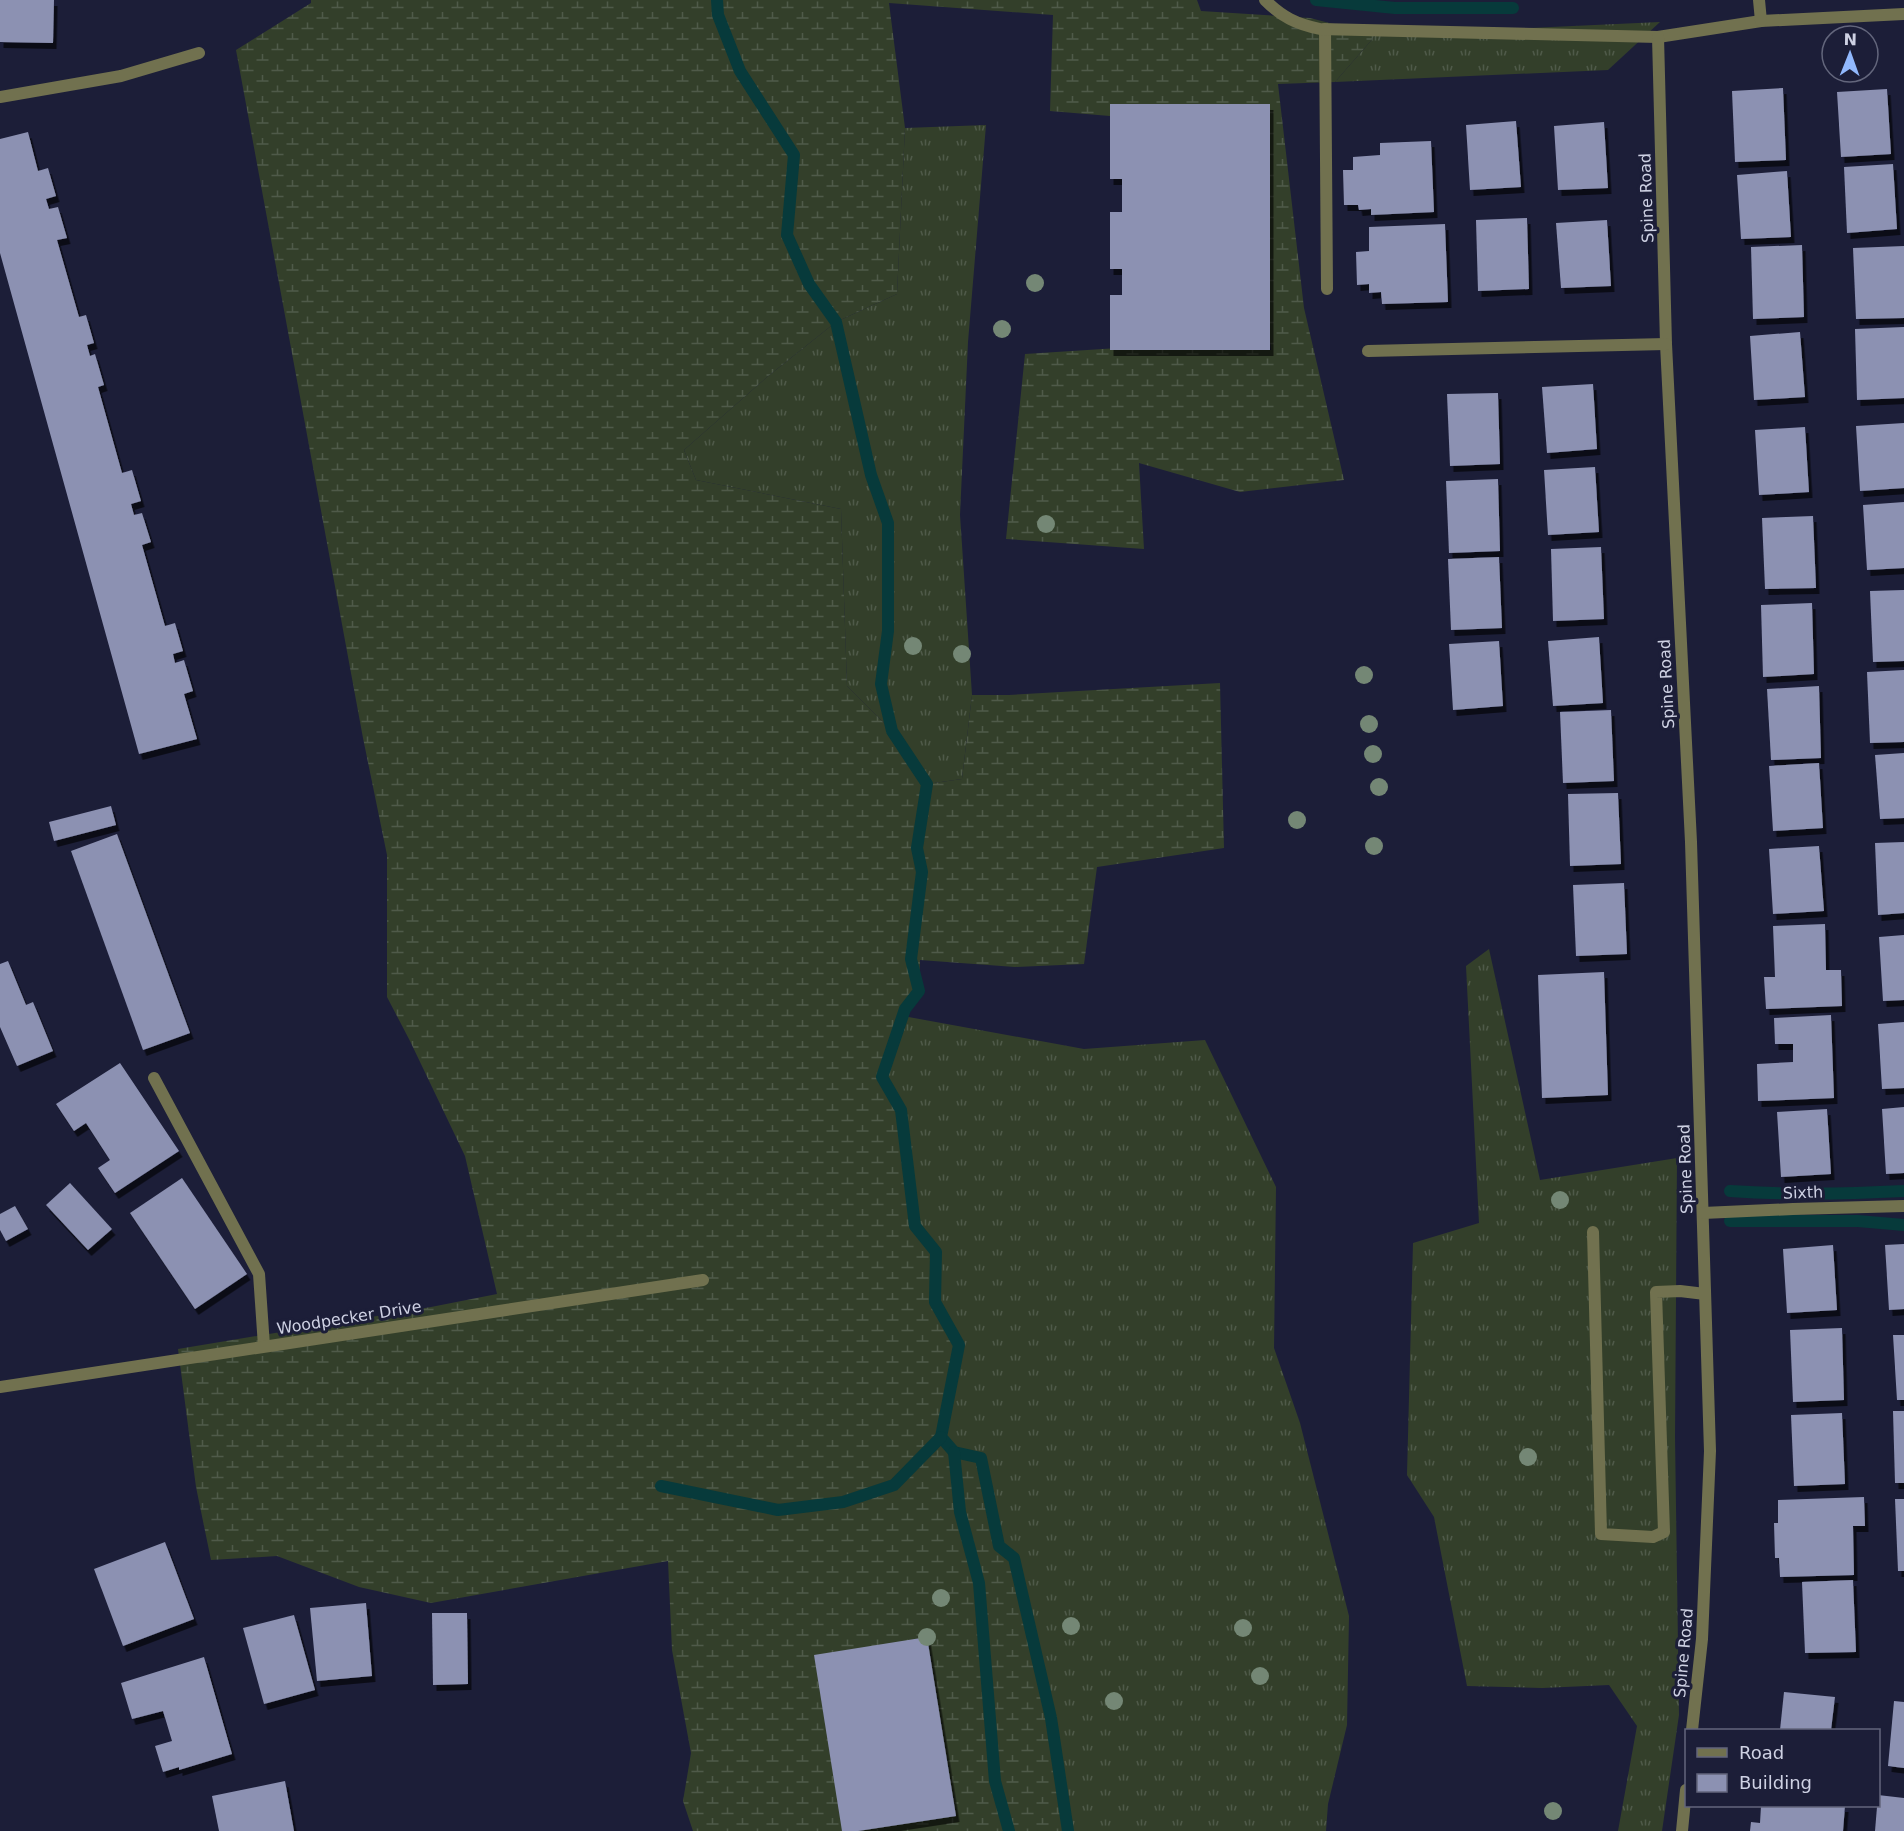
<svg xmlns="http://www.w3.org/2000/svg" width="1904" height="1831" viewBox="0 0 1904 1831" font-family="'DejaVu Sans',sans-serif">
  <style>
    .grass { fill: url(#grass-tufts) }
    .wetland { fill: url(#wetland-marsh) }
    .lines { fill: none; stroke-linecap: round; stroke-linejoin: round }
    .stream { stroke: #073a3b; stroke-width: 12 }
    .building { fill: #8c91b2; filter: url(#shadow) }
    .lane { stroke: #71714f; stroke-width: 12 }
    .street { stroke: #71714f; stroke-width: 12 }
    .tree { fill: #748775 }
    .labels { text-anchor: middle; stroke-width: 6; stroke-linejoin: round; paint-order: stroke }
    .street-label { font-size: 16px; fill: #ced1e3; stroke: #1c1e38 }
  </style>
  <defs>
    <pattern id="grass-tufts" width="24" height="20" patternUnits="userSpaceOnUse" patternTransform="scale(1.5)"><rect width="24" height="20" fill="#333f2a"/><path d="M3 7l-1-3M5 7V3M7 7l1-3M15 17l-1-3M17 17v-4M19 17l1-3" fill="none" stroke="#4f5a49"/></pattern>
    <pattern id="wetland-marsh" width="20" height="14" patternUnits="userSpaceOnUse" patternTransform="scale(1.5)"><rect width="20" height="14" fill="#333f2a"/><path d="M1 5h8M5 5V1M11 12h8M15 12V8" fill="none" stroke="#4f5a49"/></pattern>
    <filter id="shadow"><feDropShadow dx="3.5" dy="6" stdDeviation="0" flood-color="#0009"/></filter>
  </defs>
  <rect width="100%" height="100%" fill="#1c1e38"/>
  <!-- grass -->
  <g class="grass">
    <path d="M1660,22L1608,70L1335,82L1376,35Z"/>
    <path d="M986,125L968,342L960,515L972,695L962,779L927,784L892,731L847,686L841,509L696,480L684,450L767,377L836,322L897,294L905,128Z"/>
    <path d="M1489,949L1540,1180L1677,1158L1675,1437L1679,1715L1662,1831H1618L1637,1726L1609,1685L1542,1688L1467,1686L1434,1517L1407,1475L1413,1243L1479,1223L1466,966Z"/>
    <path d="M903,1016L1084,1049L1205,1040L1276,1187L1274,1348L1300,1423L1349,1616L1347,1725L1328,1804L1326,1831H1068L1051,1718L999,1546L981,1458L954,1452L941,1437L959,1345L935,1302L936,1252L915,1226L901,1110L882,1077Z"/>
  </g>
  <!-- wetland -->
  <path class="wetland" d="M311,0H1197L1201,11L1310,18L1376,35L1335,82L1278,84L1304,308L1344,480L1240,492L1139,463L1144,549L1006,539L1025,354L1134,347L1271,350L1264,291L1134,118L1050,111L1053,15L889,3L905,128L897,294L836,322L767,377L684,450L696,480L841,509L847,686L892,731L927,784L962,779L972,695H1009L1220,683L1224,848L1097,867L1084,964L1015,967L920,960L919,991L903,1016L882,1077L901,1110L915,1226L936,1252L935,1302L959,1345L941,1437L954,1452L981,1458L999,1546L1014,1558L1051,1718L1068,1831H693L683,1801L691,1753L672,1650L668,1561L431,1603L359,1587L277,1556L211,1560L196,1487L178,1349L431,1307L497,1294L465,1156L410,1041L387,997V855L363,738L236,50L311,3Z"/>
  <g class="lines">
    <!-- stream -->
    <g class="stream">
      <path d="M717,0L718,15L740,71L794,155L787,235L809,284L836,322L871,475L888,523V631L881,684L892,731L927,784L917,848L922,872L911,959L919,991L905,1009L882,1077L901,1110L915,1226L936,1252L935,1302L959,1345L941,1437L954,1452L981,1458L999,1546L1014,1558L1051,1718L1068,1831"/>
      <path d="M1316,0L1395,8H1513"/>
      <path d="M1730,1191C1788,1195 1846,1194 1904,1191"/>
      <path d="M1730,1221H1858L1904,1225"/>
      <path d="M954,1452L960,1512L979,1583L995,1781L1009,1831"/>
      <path d="M661,1486L778,1510L843,1502L894,1485L941,1437"/>
    </g>
  </g>
  <!-- building -->
  <g class="building">
    <path d="M0,0H54L53,43L0,42Z"/>
    <path d="M1783,88L1786,160L1735,162L1732,91Z"/>
    <path d="M1887,89L1891,154L1841,157L1837,92Z"/>
    <path d="M1110,104H1270V350H1110V295H1122V269H1110V212H1122V179H1110Z"/>
    <path d="M1516,121L1521,187L1470,190L1466,125Z"/>
    <path d="M1604,122L1608,188L1558,190L1554,126Z"/>
    <path d="M28,132L38,171L48,168L56,196L46,199L49,209L58,207L67,238L57,240L79,317L86,315L94,343L87,345L90,356L95,354L104,385L98,387L122,473L132,470L141,501L131,504L134,515L142,513L151,542L142,545L165,626L175,623L183,651L173,654L175,663L184,660L193,691L184,694L197,739L139,754L0,253V139Z"/>
    <path d="M1431,141L1434,212L1371,215V209L1359,210L1358,205H1344L1343,170H1353V157L1380,155V143Z"/>
    <path d="M1893,164L1897,229L1847,233L1844,167Z"/>
    <path d="M1787,171L1791,237L1741,239L1737,175Z"/>
    <path d="M1527,218L1529,289L1478,291L1476,220Z"/>
    <path d="M1607,220L1611,286L1561,288L1556,223Z"/>
    <path d="M1445,224L1448,302L1382,304L1381,292L1369,293V284L1357,285L1356,252L1369,251V227Z"/>
    <path d="M1802,245L1804,317L1753,319L1751,247Z"/>
    <path d="M1904,246V318L1856,319L1853,248Z"/>
    <path d="M1904,327V398L1857,400L1855,329Z"/>
    <path d="M1800,332L1805,397L1754,400L1750,336Z"/>
    <path d="M1593,384L1597,449L1547,453L1542,387Z"/>
    <path d="M1498,393L1500,464L1450,466L1447,394Z"/>
    <path d="M1904,423V488L1860,491L1856,426Z"/>
    <path d="M1805,427L1809,492L1759,495L1755,430Z"/>
    <path d="M1595,467L1599,532L1548,535L1544,470Z"/>
    <path d="M1498,479L1500,551L1449,553L1446,481Z"/>
    <path d="M1904,502V568L1867,570L1863,505Z"/>
    <path d="M1813,516L1816,588L1765,589L1762,518Z"/>
    <path d="M1601,547L1604,619L1553,621L1551,549Z"/>
    <path d="M1499,557L1502,628L1451,630L1448,559Z"/>
    <path d="M1904,590V661L1873,662L1870,591Z"/>
    <path d="M1812,603L1814,674L1763,677L1761,605Z"/>
    <path d="M1599,637L1603,703L1553,706L1548,641Z"/>
    <path d="M1499,641L1503,706L1453,710L1449,644Z"/>
    <path d="M1904,670V742L1870,743L1867,672Z"/>
    <path d="M1819,686L1821,758L1771,760L1767,689Z"/>
    <path d="M1611,710L1614,781L1563,783L1560,712Z"/>
    <path d="M1904,753V818L1880,819L1875,755Z"/>
    <path d="M1819,763L1823,828L1773,831L1769,766Z"/>
    <path d="M1618,793L1621,864L1570,866L1568,794Z"/>
    <path d="M111,806L116,825L54,841L49,822Z"/>
    <path d="M117,834L190,1033L143,1050L71,851Z"/>
    <path d="M1904,842V913L1878,915L1875,843Z"/>
    <path d="M1819,846L1824,911L1773,914L1769,849Z"/>
    <path d="M1624,883L1627,954L1576,956L1573,885Z"/>
    <path d="M1825,924L1826,970H1841L1842,1006L1766,1009L1764,977H1775L1773,926Z"/>
    <path d="M1904,935V1000L1883,1001L1879,937Z"/>
    <path d="M8,961L26,1005L33,1002L53,1051L17,1066L0,1027V964Z"/>
    <path d="M1604,972L1608,1095L1542,1098L1538,975Z"/>
    <path d="M1831,1015L1834,1098L1758,1101L1757,1064L1793,1062V1044H1775L1774,1018Z"/>
    <path d="M1904,1022V1088L1882,1089L1878,1024Z"/>
    <path d="M120,1063L179,1151L115,1193L98,1168L110,1160L86,1123L74,1131L56,1104Z"/>
    <path d="M1904,1107V1173L1886,1174L1882,1109Z"/>
    <path d="M1827,1109L1831,1174L1781,1177L1777,1112Z"/>
    <path d="M182,1178L247,1274L195,1309L130,1213Z"/>
    <path d="M70,1183L112,1229L88,1250L46,1205Z"/>
    <path d="M15,1206L28,1229L6,1241L0,1230V1214Z"/>
    <path d="M1904,1244V1309L1889,1310L1885,1245Z"/>
    <path d="M1833,1245L1837,1310L1787,1313L1783,1249Z"/>
    <path d="M1842,1328L1844,1400L1793,1402L1790,1330Z"/>
    <path d="M1893,1335H1904V1400H1897Z"/>
    <path d="M1893,1411H1904V1483H1895Z"/>
    <path d="M1842,1413L1845,1484L1794,1486L1791,1415Z"/>
    <path d="M1864,1497L1865,1526H1853L1854,1575L1780,1577L1779,1558H1775L1774,1523H1778V1500Z"/>
    <path d="M1895,1499H1904V1571H1898Z"/>
    <path d="M165,1542L194,1619L123,1646L94,1569Z"/>
    <path d="M1853,1580L1856,1652L1805,1653L1802,1582Z"/>
    <path d="M366,1603L372,1676L317,1681L310,1608Z"/>
    <path d="M432,1613H467L468,1684L433,1685Z"/>
    <path d="M294,1615L315,1690L264,1704L243,1628Z"/>
    <path d="M927,1637L956,1816L858,1831H842L814,1655Z"/>
    <path d="M204,1657L232,1754L179,1770V1767L163,1772L155,1746L172,1741L163,1711L132,1719L121,1683Z"/>
    <path d="M1784,1692L1835,1697L1831,1730H1780Z"/>
    <path d="M1894,1701L1904,1702V1768L1888,1766Z"/>
    <path d="M285,1781L294,1831H219L212,1796Z"/>
    <path d="M1878,1795L1904,1798V1831H1875Z"/>
    <path d="M1761,1806H1845L1843,1831H1750L1751,1822L1760,1823Z"/>
  </g>
  <g class="lines">
    <!-- lane -->
    <g class="lane">
      <path d="M1325,29L1327,289"/>
      <path d="M154,1078L259,1274L264,1346"/>
      <path d="M1593,1232L1601,1534L1653,1537L1664,1532L1656,1292L1680,1291L1705,1294"/>
    </g>
    <!-- street -->
    <g class="street">
      <path d="M1265,0C1282,17 1296,24 1320,29L1658,37L1761,21L1904,14"/>
      <path d="M1759,0L1761,21"/>
      <path d="M1658,37L1666,344L1691,842L1710,1451L1702,1639L1692,1730"/>
      <path d="M0,97L121,76L199,53"/>
      <path d="M1368,351L1666,344"/>
      <path d="M1703,1213L1793,1209L1904,1206"/>
      <path d="M0,1387L703,1280"/>
      <path d="M1682,1831L1686,1790"/>
    </g>
  </g>
  <!-- trees -->
  <g class="tree">
    <circle cx="1035" cy="283" r="9"/>
    <circle cx="1002" cy="329" r="9"/>
    <circle cx="1046" cy="524" r="9"/>
    <circle cx="913" cy="646" r="9"/>
    <circle cx="962" cy="654" r="9"/>
    <circle cx="1364" cy="675" r="9"/>
    <circle cx="1369" cy="724" r="9"/>
    <circle cx="1373" cy="754" r="9"/>
    <circle cx="1379" cy="787" r="9"/>
    <circle cx="1297" cy="820" r="9"/>
    <circle cx="1374" cy="846" r="9"/>
    <circle cx="1560" cy="1200" r="9"/>
    <circle cx="1528" cy="1457" r="9"/>
    <circle cx="941" cy="1598" r="9"/>
    <circle cx="1071" cy="1626" r="9"/>
    <circle cx="1243" cy="1628" r="9"/>
    <circle cx="927" cy="1637" r="9"/>
    <circle cx="1260" cy="1676" r="9"/>
    <circle cx="1114" cy="1701" r="9"/>
    <circle cx="1553" cy="1811" r="9"/>
  </g>
  <g class="labels">
    <!-- street labels -->
    <g class="street-label">
      <text transform="translate(1646 198) rotate(-92)" y="6">Spine Road</text>
      <text transform="translate(1666 684) rotate(-93)" y="6">Spine Road</text>
      <text transform="translate(1685 1169) rotate(-92)" y="6">Spine Road</text>
      <text transform="translate(1803 1192) rotate(-2)" y="6">Sixth</text>
      <text transform="translate(349 1317) rotate(-9)" y="6">Woodpecker Drive</text>
      <text transform="translate(1683 1653) rotate(-85)" y="6">Spine Road</text>
    </g>
  </g>
  <!-- legend -->
  <rect x="1685" y="1729" width="195" height="78" fill="#1c1e38" stroke="#63667c" stroke-width="1.5"/>
  <rect x="1697" y="1748" width="30" height="9" fill="#71714f" stroke="#63667c" stroke-width="1.5"/>
  <text x="1739" y="1759" font-size="18" fill="#ced1e3">Road</text>
  <rect x="1697" y="1774" width="30" height="18" fill="#8c91b2" stroke="#63667c" stroke-width="1.5"/>
  <text x="1739" y="1789" font-size="18" fill="#ced1e3">Building</text>
  <!-- north arrow -->
  <g transform="translate(1850 54) rotate(1)"><circle r="28" fill="#1c1e38" stroke="#63667c" stroke-width="1.5"/>
  <path d="M0-4.5L10 22L0 15L-10 22Z" fill="#91b8fd"/>
  <text y="-9" font-size="16" font-weight="bold" text-anchor="middle" fill="#ced1e3">N</text>
  </g>
</svg>
